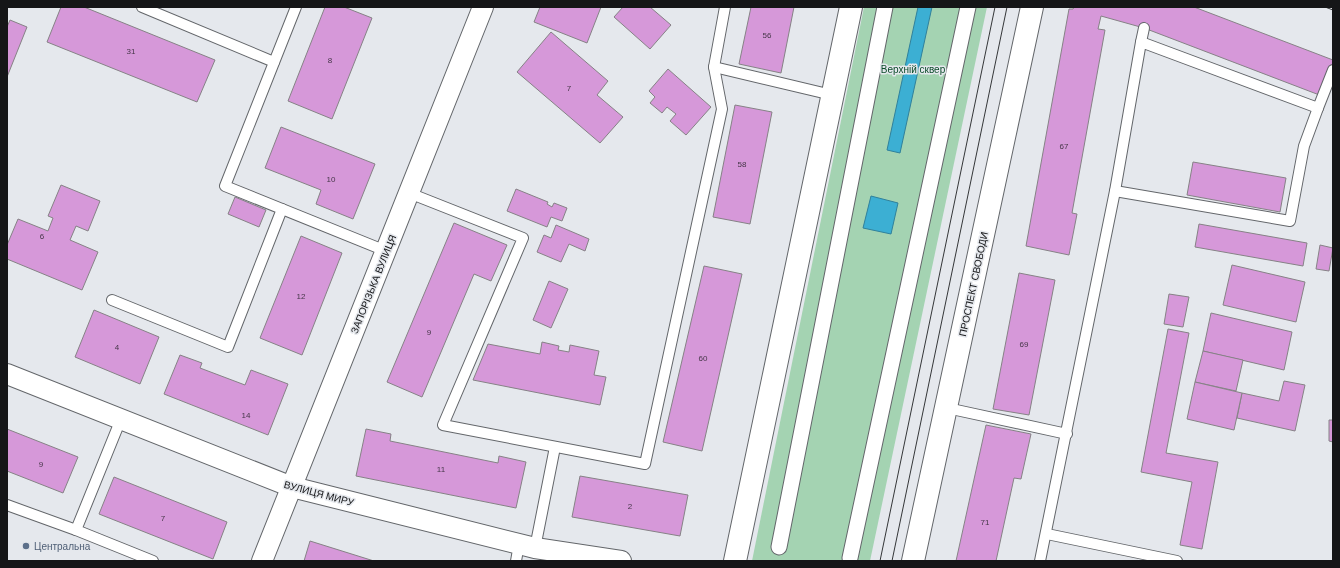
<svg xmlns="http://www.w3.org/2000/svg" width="1340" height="568" viewBox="0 0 1340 568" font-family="Arial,sans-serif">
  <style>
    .green { fill: #a4d3b2 }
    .water { fill: #3cafd3; stroke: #30819b }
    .building { fill: #d698d9; stroke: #868286 }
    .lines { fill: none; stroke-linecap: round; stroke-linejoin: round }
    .service-casing { stroke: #63666a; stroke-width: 12 }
    .pedestrian-casing { stroke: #63666a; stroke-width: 17 }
    .minor-casing { stroke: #63666a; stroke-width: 22 }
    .secondary-casing { stroke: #63666a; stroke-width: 24 }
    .service { stroke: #fff; stroke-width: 10 }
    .pedestrian { stroke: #fff; stroke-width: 15 }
    .minor { stroke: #fff; stroke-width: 20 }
    .secondary { stroke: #fff; stroke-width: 22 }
    .tram { stroke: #343638; stroke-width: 1 }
    .service-dot { fill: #5c6f8a; stroke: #e5e8ed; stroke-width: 1.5 }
    .labels { text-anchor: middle; stroke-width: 3; stroke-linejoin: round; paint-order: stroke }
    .number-label { font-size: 8px; fill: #453648 }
    .park-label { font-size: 10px; fill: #0b4c2a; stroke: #e5e8ed }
    .street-label { font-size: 10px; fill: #151618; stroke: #e5e8ed }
    .service-label { font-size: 10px; fill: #4e5e75; stroke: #e5e8ed; text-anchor: start }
  </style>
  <rect width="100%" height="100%" fill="#e5e8ed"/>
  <!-- green -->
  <path class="green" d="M864,7H987L870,561H752Z"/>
  <!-- water -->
  <g class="water">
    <path d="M918,7H932L900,153L887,150Z"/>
    <path d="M871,196L898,203L891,234L863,228Z"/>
  </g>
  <!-- building -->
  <g class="building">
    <path d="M61,7H84L215,60L197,102L47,42Z"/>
    <path d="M325,7H344L372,18L332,119L288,101Z"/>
    <path d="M540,7H601L587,43L534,22Z"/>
    <path d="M623,7H650L671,25L650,49L614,17Z"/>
    <path d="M751,7H794L781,73L739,64Z"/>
    <path d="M1074,7H1194L1333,60V63L1322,96L1144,28L1101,16L1098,29L1105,30L1072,213L1077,214L1069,255L1026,246L1069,9H1073Z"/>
    <path d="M10,20L27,27L7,77V27Z"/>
    <path d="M551,32L608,81L597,95L623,117L600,143L517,72Z"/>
    <path d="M668,69L711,107L686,135L670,121L676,114L667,107L662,113L650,103L655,97L649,91Z"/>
    <path d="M735,105L772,112L750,224L713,217Z"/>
    <path d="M281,127L375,164L353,219L316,204L321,190L265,168Z"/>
    <path d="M1193,162L1286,178L1280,212L1187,195Z"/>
    <path d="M61,185L100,201L88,231L76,226L70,240L98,252L82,290L7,259V245L18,219L48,231L53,218L48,216Z"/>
    <path d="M516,189L548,202L547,204L552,207L554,203L567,208L562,221L551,217L547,227L507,211Z"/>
    <path d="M235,197L266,210L259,227L228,214Z"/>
    <path d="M454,223L507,245L491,281L474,274L422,397L387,382Z"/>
    <path d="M1199,224L1307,243L1303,266L1195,247Z"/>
    <path d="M556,225L589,239L585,251L569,244L561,262L537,252L544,235L551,238Z"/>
    <path d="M301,236L342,253L302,355L260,338Z"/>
    <path d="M1320,245L1333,248L1329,271L1316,269Z"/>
    <path d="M1232,265L1305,282L1296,322L1223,305Z"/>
    <path d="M704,266L742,274L702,451L663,442Z"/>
    <path d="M1019,273L1055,280L1029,415L993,409Z"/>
    <path d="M549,281L568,289L551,328L533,320Z"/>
    <path d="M1169,294L1189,297L1183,327L1164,324Z"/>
    <path d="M94,310L159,337L140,384L75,357Z"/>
    <path d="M1211,313L1292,332L1284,370L1203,351Z"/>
    <path d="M1168,329L1189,333L1166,453L1218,462L1202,549L1180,545L1192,482L1141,472Z"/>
    <path d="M542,342L559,346L558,350L569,352L570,345L599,351L594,375L606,377L600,405L473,380L488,344L540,354Z"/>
    <path d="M1203,351L1243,360L1236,391L1195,382Z"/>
    <path d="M180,355L202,363L200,368L245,385L251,370L288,384L268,435L164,394Z"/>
    <path d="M1284,381L1305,385L1295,431L1237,418L1242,393L1279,401Z"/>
    <path d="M1195,382L1242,393L1234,430L1187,419Z"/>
    <path d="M1329,420H1333V442L1329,441Z"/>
    <path d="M986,425L1031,434L1021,479L1014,478L996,561H956Z"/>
    <path d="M7,429L78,457L63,493L7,471Z"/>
    <path d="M366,429L391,434L390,441L498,463L499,456L526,462L516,508L356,476Z"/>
    <path d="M580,476L688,495L680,536L572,517Z"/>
    <path d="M114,477L227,522L213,559L99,514Z"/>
    <path d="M310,541L374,561H304Z"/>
  </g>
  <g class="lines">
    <defs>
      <g id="service">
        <path d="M142,7L274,62"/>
        <path d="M296,7L225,186L386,251"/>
        <path d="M1141,42L1144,28"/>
        <path d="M714,67L832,95"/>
        <path d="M1115,191L1290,221L1304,146L1318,108"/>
        <path d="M409,193L523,238L443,425L645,464L722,109L714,67L725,7"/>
        <path d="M112,300L228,347L282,209"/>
        <path d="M947,408L1067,434"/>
        <path d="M121,419L76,530L153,561"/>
        <path d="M7,505L76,530"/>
        <path d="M1047,534L1177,561"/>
        <path d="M535,548L555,447"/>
        <path d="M516,561L519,544"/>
        <path d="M1040,561L1115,191L1141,42L1318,108L1333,70"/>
      </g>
      <g id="pedestrian">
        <path d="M779,547L885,7"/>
        <path d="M850,558L968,7"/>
      </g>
      <g id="minor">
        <path d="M7,374L292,487L535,548L621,561"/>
        <path d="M262,561L483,7"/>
      </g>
      <g id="secondary">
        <path d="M735,561L851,7"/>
        <path d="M913,561L1032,7"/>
      </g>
    </defs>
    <!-- service casing -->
    <use href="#service" class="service-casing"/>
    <!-- pedestrian casing -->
    <use href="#pedestrian" class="pedestrian-casing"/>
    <!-- minor casing -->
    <use href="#minor" class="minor-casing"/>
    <!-- secondary casing -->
    <use href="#secondary" class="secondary-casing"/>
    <!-- service -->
    <use href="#service" class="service"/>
    <!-- pedestrian -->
    <use href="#pedestrian" class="pedestrian"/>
    <!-- minor -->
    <use href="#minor" class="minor"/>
    <!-- secondary -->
    <use href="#secondary" class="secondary"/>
    <!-- tram -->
    <g class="tram">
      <path d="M1325,7L1333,10"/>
      <path d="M880,561L995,7"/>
      <path d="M892,561L1007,7"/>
    </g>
  </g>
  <!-- markers -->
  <circle class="service-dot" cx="26" cy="546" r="4"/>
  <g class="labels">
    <!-- number labels -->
    <g class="number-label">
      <text x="767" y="38">56</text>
      <text x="131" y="54">31</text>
      <text x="330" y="63">8</text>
      <text x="569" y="91">7</text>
      <text x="1064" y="149">67</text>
      <text x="742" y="167">58</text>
      <text x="331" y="182">10</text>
      <text x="42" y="239">6</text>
      <text x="301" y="299">12</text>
      <text x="429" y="335">9</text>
      <text x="1024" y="347">69</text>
      <text x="117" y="350">4</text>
      <text x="703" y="361">60</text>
      <text x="246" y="418">14</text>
      <text x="41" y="467">9</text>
      <text x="441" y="472">11</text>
      <text x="630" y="509">2</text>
      <text x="163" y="521">7</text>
      <text x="985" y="525">71</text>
    </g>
    <!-- park labels -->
    <g class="park-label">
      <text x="913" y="73">Верхній сквер</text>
    </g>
    <!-- street labels -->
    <g class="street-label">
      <text transform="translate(373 284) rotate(-68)" y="4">ЗАПОРІЗЬКА ВУЛИЦЯ</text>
      <text transform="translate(973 284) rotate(-78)" y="4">ПРОСПЕКТ СВОБОДИ</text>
      <text transform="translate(319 493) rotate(15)" y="4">ВУЛИЦЯ МИРУ</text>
    </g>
    <!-- service labels -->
    <g class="service-label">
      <text x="34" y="550">Центральна</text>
    </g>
  </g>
  <!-- border -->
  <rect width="1340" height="568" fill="none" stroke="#151618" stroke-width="16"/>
</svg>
